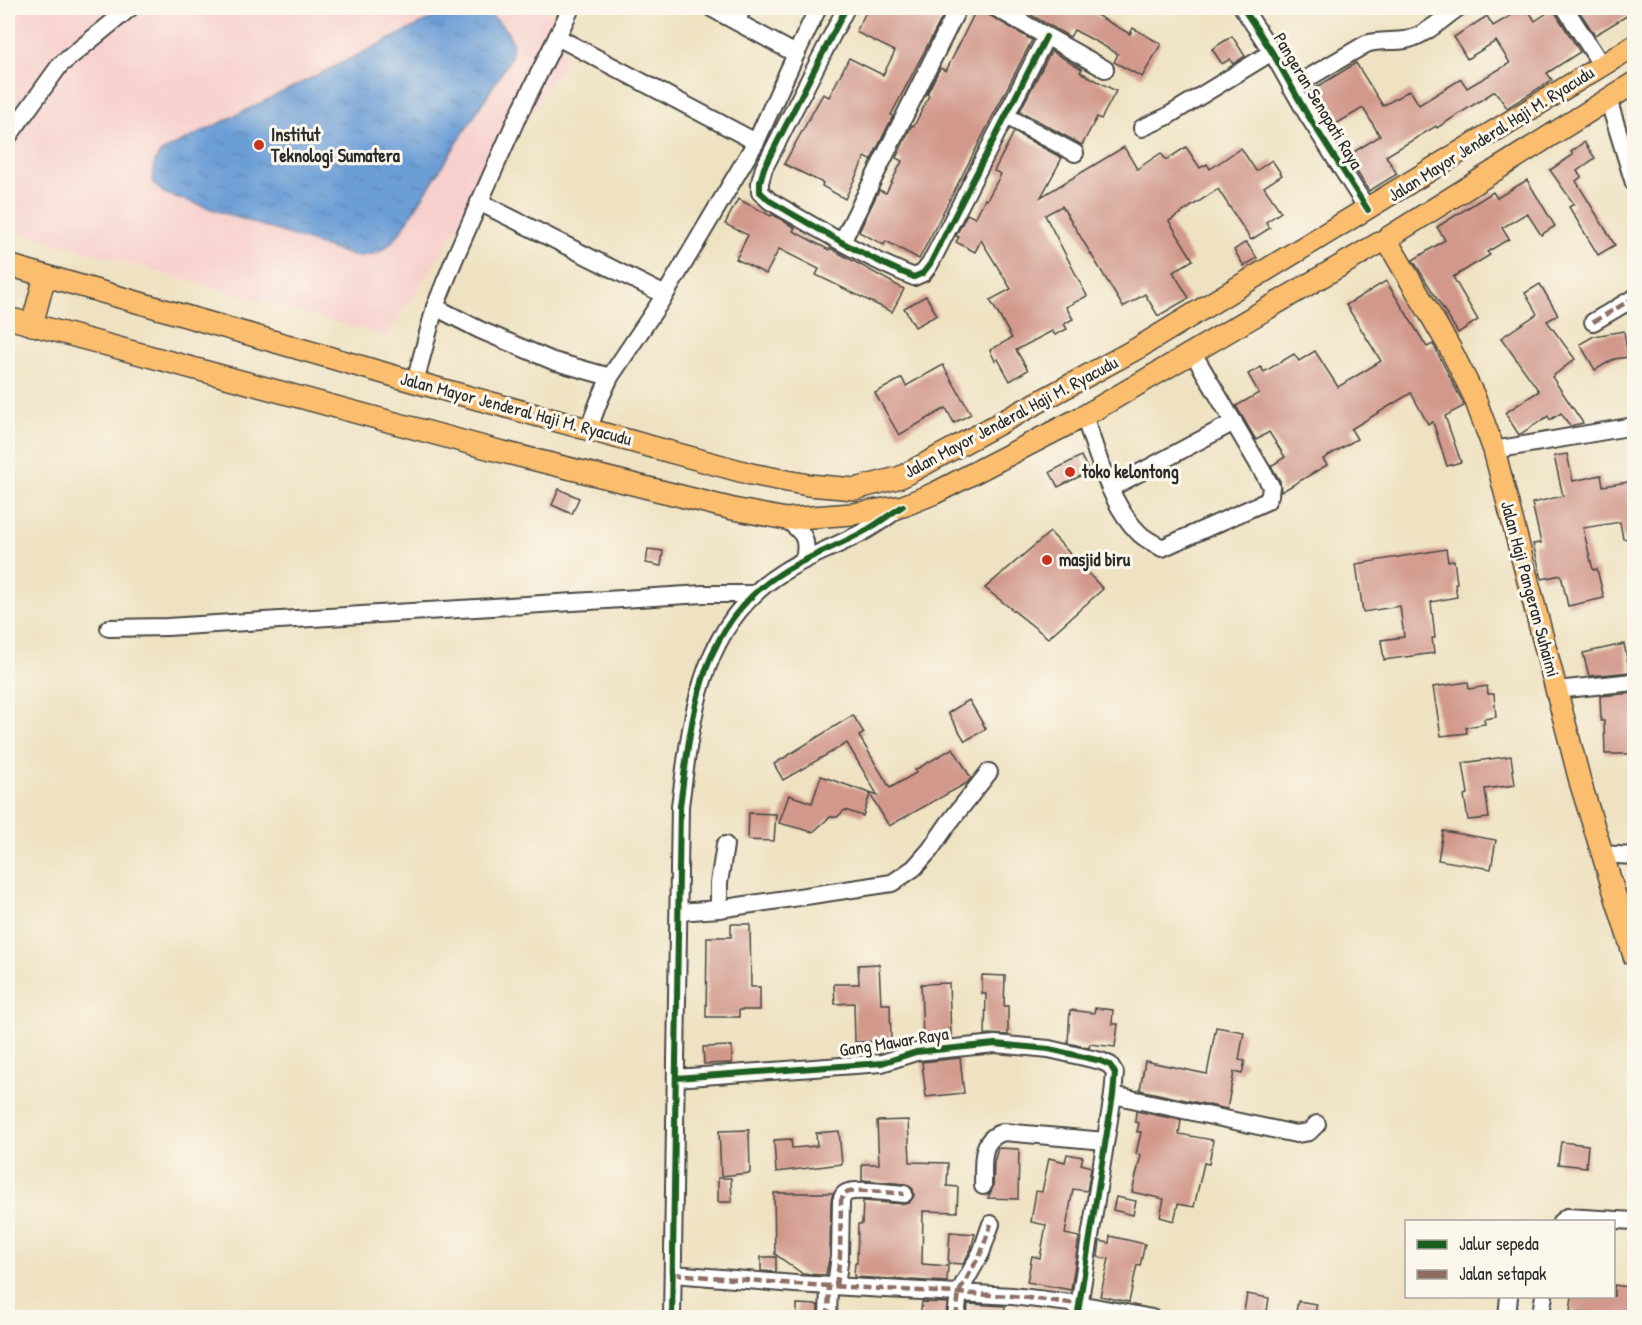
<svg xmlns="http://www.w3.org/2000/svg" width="1642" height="1325" viewBox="0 0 1642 1325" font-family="'Patrick Hand',sans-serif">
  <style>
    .built { fill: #f7d0cd }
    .water { fill: url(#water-ripples); stroke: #4c6480; stroke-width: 1.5 }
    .building { fill: #d1988b }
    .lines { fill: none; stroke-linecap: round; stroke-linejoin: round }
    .minor-casing { stroke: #484642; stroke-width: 20 }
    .major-casing { stroke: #484642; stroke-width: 24 }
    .minor { stroke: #fff; stroke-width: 16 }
    .major { stroke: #fbbe6e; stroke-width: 21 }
    .quiet { stroke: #8d6e63; stroke-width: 4.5; stroke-dasharray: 9 4.5; stroke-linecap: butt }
    .cycleway-casing { stroke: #fbf7ec; stroke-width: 10 }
    .cycleway { stroke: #1b5e20; stroke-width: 6 }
    .poi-dot { fill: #c8321e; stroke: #fbf7ec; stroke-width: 2 }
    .labels { text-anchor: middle; stroke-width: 6; stroke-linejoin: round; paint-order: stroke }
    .street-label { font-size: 18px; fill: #2b2b2b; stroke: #fbf7ec }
    .poi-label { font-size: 18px; font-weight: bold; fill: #2b2b2b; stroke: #fbf7ec; text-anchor: start }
  </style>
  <defs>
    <pattern id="water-ripples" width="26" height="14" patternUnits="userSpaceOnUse" patternTransform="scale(1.5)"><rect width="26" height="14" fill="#6c9ed6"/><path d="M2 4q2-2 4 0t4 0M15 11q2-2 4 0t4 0" fill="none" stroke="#5981ae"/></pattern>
  </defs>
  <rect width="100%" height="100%" fill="#fbf7ec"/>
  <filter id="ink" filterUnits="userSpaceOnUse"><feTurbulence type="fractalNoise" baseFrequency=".0167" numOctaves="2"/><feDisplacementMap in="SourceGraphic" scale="12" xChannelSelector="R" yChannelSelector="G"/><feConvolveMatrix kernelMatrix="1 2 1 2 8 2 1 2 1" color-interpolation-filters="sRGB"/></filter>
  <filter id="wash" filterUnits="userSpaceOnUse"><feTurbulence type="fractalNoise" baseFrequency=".008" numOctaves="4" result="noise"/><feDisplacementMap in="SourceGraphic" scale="24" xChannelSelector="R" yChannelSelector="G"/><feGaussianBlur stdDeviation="1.35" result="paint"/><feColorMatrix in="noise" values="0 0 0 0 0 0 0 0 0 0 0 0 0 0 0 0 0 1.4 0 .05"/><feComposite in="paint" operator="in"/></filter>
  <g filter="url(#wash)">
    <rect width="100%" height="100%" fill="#efe2c2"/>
    <!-- built -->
    <path class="built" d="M8,8H538L551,14L562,33L565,61L387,337L8,229Z"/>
    <!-- water -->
    <path class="water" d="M453,8C461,7 474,5 481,9C492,14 510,31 512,43C514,50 511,55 509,61L401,231C385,251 379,256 353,256L164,193L153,183C152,170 153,162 161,152Z"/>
    <g id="blocks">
      <!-- building -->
      <g class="building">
        <path d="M868,8H947L891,115L893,116L871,160L865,157L845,199L822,186L823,183L784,164L823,94L829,97L849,58L883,75L895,51L856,32Z"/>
        <path d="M977,8L1032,40L919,259L886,241L884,245L859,232L879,190L886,193L902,161L896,158L912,125L914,126L926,102L929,95L927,94L940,68L946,71Z"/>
        <path d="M1035,8H1084L1130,34L1133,28L1161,44L1142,77L1114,62L1118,54L1095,41L1074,30L1070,37L1031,15Z"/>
        <path d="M1524,8H1527L1535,21L1553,9L1580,52L1547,73L1552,80L1507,108L1495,91L1437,128L1436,126L1386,156L1397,174L1369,191L1347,156L1380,136L1363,108L1329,128L1307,93L1356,63L1383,106L1410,90L1419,105L1461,79L1467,88L1510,63L1496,41L1467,59L1454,37L1487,16L1493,26Z"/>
        <path d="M1577,8H1635V11L1595,35Z"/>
        <path d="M1232,36L1245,56L1233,64L1230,59L1222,64L1212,49Z"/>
        <path d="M1051,51L1082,69L1080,72L1116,91L1101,119L1097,117L1082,145L1020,111Z"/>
        <path d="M1014,132L1062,158L1041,197L1124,147L1137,169L1161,153L1166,160L1186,147L1200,168L1207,164L1210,169L1241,148L1256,171L1272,160L1282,175L1264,187L1281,212L1266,222L1270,228L1251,240L1218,189L1169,221L1193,260L1173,272L1189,298L1158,316L1145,294L1123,307L1062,206L1045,215L1087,296L1066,307L1073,319L1064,324L1067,329L1055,335L1052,331L1016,350L1028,370L1010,381L998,359L995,361L990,350L1012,338L990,300L1011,289L981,240L975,252L956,242L959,237L956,236L967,214L975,218L985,199L987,200L1001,174L994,171Z"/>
        <path d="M1584,142L1595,158L1577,171L1581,177L1576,181L1615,245L1598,255L1569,207L1574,204L1550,170L1573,155L1571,152Z"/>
        <path d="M1527,180L1555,226L1541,235L1527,213L1502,228L1509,239L1487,252L1490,255L1453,277L1478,320L1458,333L1413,260L1445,240L1437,227L1493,192L1497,198Z"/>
        <path d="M738,199L771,216L772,214L795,228L793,231L829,250L830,248L904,289L892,312L816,275L819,269L779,249L766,274L736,259L748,235L725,224Z"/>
        <path d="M1246,242L1257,258L1244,266L1234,250Z"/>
        <path d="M1386,281L1427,347L1433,344L1462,401L1464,406L1445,416L1461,462L1447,466L1433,422L1428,424L1411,393L1351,429L1357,439L1323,459L1327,465L1281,492L1280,481L1271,466L1285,457L1269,432L1256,440L1236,406L1259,393L1248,374L1261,367L1264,372L1294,354L1299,361L1315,351L1338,387L1381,361L1346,305Z"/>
        <path d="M1540,284L1558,315L1547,321L1575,359L1552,377L1583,423L1570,426L1561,413L1550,420L1548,416L1519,435L1505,413L1539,391L1501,338L1537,314L1525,293Z"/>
        <path d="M926,296L937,315L915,327L904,308Z"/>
        <path d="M1624,331L1628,357L1614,359L1595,370L1580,344L1594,336Z"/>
        <path d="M943,365L971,414L954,423L946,408L899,435L875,393L902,378L906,386Z"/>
        <path d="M1567,454L1573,481L1601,475L1603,486L1635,481V537L1623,539L1620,522L1583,528L1593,570L1597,569L1604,598L1568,606L1561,575L1542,579L1533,544L1541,543L1532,503L1563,496L1554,456Z"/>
        <path d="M1081,456L1089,472L1058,487L1050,472Z"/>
        <path d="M559,489L579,498L572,514L552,505Z"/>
        <path d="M1050,532L1103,589L1048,638L985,588Z"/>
        <path d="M648,549L663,551L661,566L646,563Z"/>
        <path d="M1446,549L1448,561L1454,560L1457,583L1455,584L1457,597L1431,602L1435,638H1432L1434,653L1384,660L1381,640L1404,637L1400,606L1363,612L1356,564Z"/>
        <path d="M1624,644L1630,672L1589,676L1583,653Z"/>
        <path d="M1468,682L1469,689L1487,686L1488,694H1494L1496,717L1484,719L1485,724L1466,727L1467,733L1441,736L1433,687Z"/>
        <path d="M1635,693V754H1605L1604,721H1601L1600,696Z"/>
        <path d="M969,700L986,729L965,741L948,713Z"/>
        <path d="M853,715L864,733L859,736L890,788L916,773L915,770L953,748L971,778L967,783L889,826L870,794L863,816L845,810L837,817H830L813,832L779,823L789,795L812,803L821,776L878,796L847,743L783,780L774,764Z"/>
        <path d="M1511,756L1515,785L1485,789L1489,818L1468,820L1464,795L1468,794L1463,763Z"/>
        <path d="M749,813L776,814L774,841L748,840Z"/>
        <path d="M1443,831L1496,840L1491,869L1438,860Z"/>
        <path d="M731,924H750L751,987H760V1010H739V1017H706L707,937H731Z"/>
        <path d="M879,964L881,1004H890L891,1041L855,1042L854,1003L835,1004L834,984H859L858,965Z"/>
        <path d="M982,975L1005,976L1004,1006H1008V1035L985,1034L986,994H982Z"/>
        <path d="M949,983L951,1038L923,1041L921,984Z"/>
        <path d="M1095,1008L1113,1010L1112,1024H1118L1115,1047L1090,1044L1089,1048L1068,1043L1070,1010L1094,1013Z"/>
        <path d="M1216,1027L1244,1032L1239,1060L1245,1061L1242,1074L1234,1072L1227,1109L1140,1090L1145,1061L1207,1074Z"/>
        <path d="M732,1046V1063L704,1064L703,1047Z"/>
        <path d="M960,1058L964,1093L926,1097L922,1062Z"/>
        <path d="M1136,1111L1181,1120L1179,1134L1213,1140L1209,1164L1204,1163L1194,1207L1178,1204L1174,1221L1160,1217L1164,1199L1132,1192L1141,1155L1136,1154L1141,1132H1137L1139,1123L1135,1122Z"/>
        <path d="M908,1120L910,1162L948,1163L947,1186L958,1187L957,1212L923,1211L922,1264L948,1266L947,1282L854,1277L855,1263H857L858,1224H862L863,1201L904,1204L909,1203L914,1196L913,1189L906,1184L862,1180V1164H879L877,1121Z"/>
        <path d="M749,1130L750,1173L721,1176L719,1131Z"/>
        <path d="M839,1131L842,1164L776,1172L774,1140L791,1139L792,1148L817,1146L816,1133Z"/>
        <path d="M1561,1142L1588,1145L1586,1167L1558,1164Z"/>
        <path d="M998,1148L1019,1149L1018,1199L988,1198L993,1187L994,1162Z"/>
        <path d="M1067,1154L1083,1157L1081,1164L1091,1167L1087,1191L1073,1189L1065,1234L1079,1237L1071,1290L1027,1282L1032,1256L1040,1258L1046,1225L1031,1222L1036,1191L1042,1192L1049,1158L1065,1162Z"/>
        <path d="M718,1178H731L732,1202H718Z"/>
        <path d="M774,1193H833L831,1201L830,1255L826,1275L803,1274L775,1254Z"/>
        <path d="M1116,1197L1136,1201L1133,1215L1113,1210Z"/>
        <path d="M950,1232L975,1234L971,1249L963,1264L948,1263Z"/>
        <path d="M1110,1236L1145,1244L1140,1266L1137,1265L1129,1302L1100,1296L1109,1259L1098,1257L1100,1241L1109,1243Z"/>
        <path d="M761,1257H776V1272L761,1271Z"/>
        <path d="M1614,1285L1635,1288V1317L1570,1312L1572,1296L1601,1298V1296H1614Z"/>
        <path d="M1247,1294L1269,1298L1266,1317H1243Z"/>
        <path d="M1298,1301L1317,1304L1314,1317H1295Z"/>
        <path d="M922,1302L947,1303L946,1317H920Z"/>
        <path d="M797,1304L818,1305V1317H797Z"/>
        <path d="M968,1304L1005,1306L1004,1317H967Z"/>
      </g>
    </g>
  </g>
  <g filter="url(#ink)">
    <use href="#blocks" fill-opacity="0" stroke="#484642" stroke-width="1.5"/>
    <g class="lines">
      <defs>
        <g id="minor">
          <path d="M846,8L764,168L760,182V192L770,201C817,228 864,257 914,277L923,273L930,264L1046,37"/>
          <path d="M996,8L1105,69"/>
          <path d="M1243,8L1272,52L1307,114L1368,210"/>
          <path d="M1565,8L1602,66"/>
          <path d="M736,21L743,8"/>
          <path d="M557,37L571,8"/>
          <path d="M796,54L818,8"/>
          <path d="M1291,88L1366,44C1379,40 1392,42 1405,40C1424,37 1443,18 1458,8"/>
          <path d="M1608,99L1634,183"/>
          <path d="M1006,116L1075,153"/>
          <path d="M1142,128L1166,117L1272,52"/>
          <path d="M8,137L60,65L130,8"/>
          <path d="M479,202L665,295"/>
          <path d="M842,242L958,8"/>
          <path d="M435,307L480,330L553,361L610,377"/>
          <path d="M1593,322L1634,298"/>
          <path d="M415,382L435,307L456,255L516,120L557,37L756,142"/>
          <path d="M1084,416C1098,454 1109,503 1138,532C1144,539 1154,543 1162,548L1267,501L1270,495L1271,486L1193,353"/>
          <path d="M589,428L599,401L610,377L665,295L756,142L796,54L711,8"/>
          <path d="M1494,450L1634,426"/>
          <path d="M1111,488L1234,422"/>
          <path d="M786,519C802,532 809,537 804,559"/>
          <path d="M109,628L167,627L703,594H753"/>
          <path d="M1556,690L1634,682"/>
          <path d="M1601,854L1634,856"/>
          <path d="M719,909V883L725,845"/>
          <path d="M679,912L719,909L892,883L914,868L930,850L948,824L989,772"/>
          <path d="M676,1078L882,1063L916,1052L995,1044L1049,1049L1101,1061L1110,1065L1115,1073L1113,1095L1077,1318"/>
          <path d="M1113,1095L1296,1134L1309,1132L1317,1124"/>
          <path d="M983,1186C984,1164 978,1139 1004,1132L1105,1141"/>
          <path d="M1561,1222L1567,1217L1634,1221"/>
          <path d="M673,1274L795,1284L1012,1296L1079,1304L1152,1318"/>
          <path d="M836,1286L840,1256L841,1201C843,1197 842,1195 846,1193C856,1188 892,1193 904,1194"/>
          <path d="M672,1318L680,806C692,717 699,624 783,572C809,555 838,546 865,531C877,524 888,516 900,508"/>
          <path d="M828,1318L829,1286"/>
          <path d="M956,1318L959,1292L981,1253L991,1224"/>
          <path d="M1507,1318L1509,1296"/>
          <path d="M1540,1318L1544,1296"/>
        </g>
        <g id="major">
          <path d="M1386,239L1450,348L1474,396L1494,450L1581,785L1634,956"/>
          <path d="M8,265L415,382L751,474L808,485L855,489L901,477L1138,348L1634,46"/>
          <path d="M8,318L491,449L733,509L786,519L852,514L903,506L935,493L1084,416L1386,239L1634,83"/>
          <path d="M32,325L45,276"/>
        </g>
      </defs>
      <!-- minor casing -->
      <use href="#minor" class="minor-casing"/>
      <!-- major casing -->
      <use href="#major" class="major-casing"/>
      <!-- minor -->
      <use href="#minor" class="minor"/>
      <!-- major -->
      <use href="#major" class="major"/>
      <!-- quiet -->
      <g class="quiet">
        <path d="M1593,322L1634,298"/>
        <path d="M673,1274L795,1284L1012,1296L1079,1304"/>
        <path d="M836,1286L840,1256L841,1201C843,1197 842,1195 846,1193C856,1188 892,1193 904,1194"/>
        <path d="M828,1318L829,1286"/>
        <path d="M956,1318L959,1292L981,1253L991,1224"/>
      </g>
      <defs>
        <g id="cycleway">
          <path d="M846,8L764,168L760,182V192L770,201C817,228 864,257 914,277L923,273L930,264L1046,37"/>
          <path d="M1243,8L1272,52L1307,114L1368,210"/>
          <path d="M676,1078L882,1063L916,1052L995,1044L1049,1049L1101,1061L1110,1065L1115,1073L1113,1095L1077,1318"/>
          <path d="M672,1318L680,806C692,717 698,624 783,572C809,556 838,546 865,531C878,524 890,514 903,506"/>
        </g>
      </defs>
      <!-- cycleway casing -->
      <use href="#cycleway" class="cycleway-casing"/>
      <!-- cycleway -->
      <use href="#cycleway" class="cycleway"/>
    </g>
  </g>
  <!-- markers -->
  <g class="poi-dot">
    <circle cx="259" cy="145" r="6"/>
    <circle cx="1070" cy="472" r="6"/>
    <circle cx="1047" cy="560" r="6"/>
  </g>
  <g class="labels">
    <!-- street labels -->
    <g class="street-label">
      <text transform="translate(1318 101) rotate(59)" y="6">Pangeran Senopati Raya</text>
      <text transform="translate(1491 134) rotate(-32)" y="6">Jalan Mayor Jenderal Haji M. Ryacudu</text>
      <text transform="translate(516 409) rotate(15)" y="6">Jalan Mayor Jenderal Haji M. Ryacudu</text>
      <text transform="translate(1011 417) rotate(-28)" y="6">Jalan Mayor Jenderal Haji M. Ryacudu</text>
      <text transform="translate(1530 589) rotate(75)" y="6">Jalan Haji Pangeran Suhaimi</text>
      <text transform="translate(894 1042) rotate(-9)" y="6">Gang Mawar Raya</text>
    </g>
    <!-- poi labels -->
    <g class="poi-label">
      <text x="271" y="141">Institut<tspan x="271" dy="21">Teknologi Sumatera</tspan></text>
      <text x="1082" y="478">toko kelontong</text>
      <text x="1059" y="566">masjid biru</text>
    </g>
  </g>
  <!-- margin -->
  <rect width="1642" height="1325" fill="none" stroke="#fbf7ec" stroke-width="30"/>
  <!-- legend -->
  <rect x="1405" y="1220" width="210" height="78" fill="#fbf7ec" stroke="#a8a59f" stroke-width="1.5"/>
  <rect x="1417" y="1240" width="30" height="9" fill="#1b5e20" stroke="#a8a59f" stroke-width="1.5"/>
  <text x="1459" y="1250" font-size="18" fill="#2b2b2b">Jalur sepeda</text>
  <rect x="1417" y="1270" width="30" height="9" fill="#8d6e63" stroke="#a8a59f" stroke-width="1.5"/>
  <text x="1459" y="1280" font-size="18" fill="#2b2b2b">Jalan setapak</text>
</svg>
